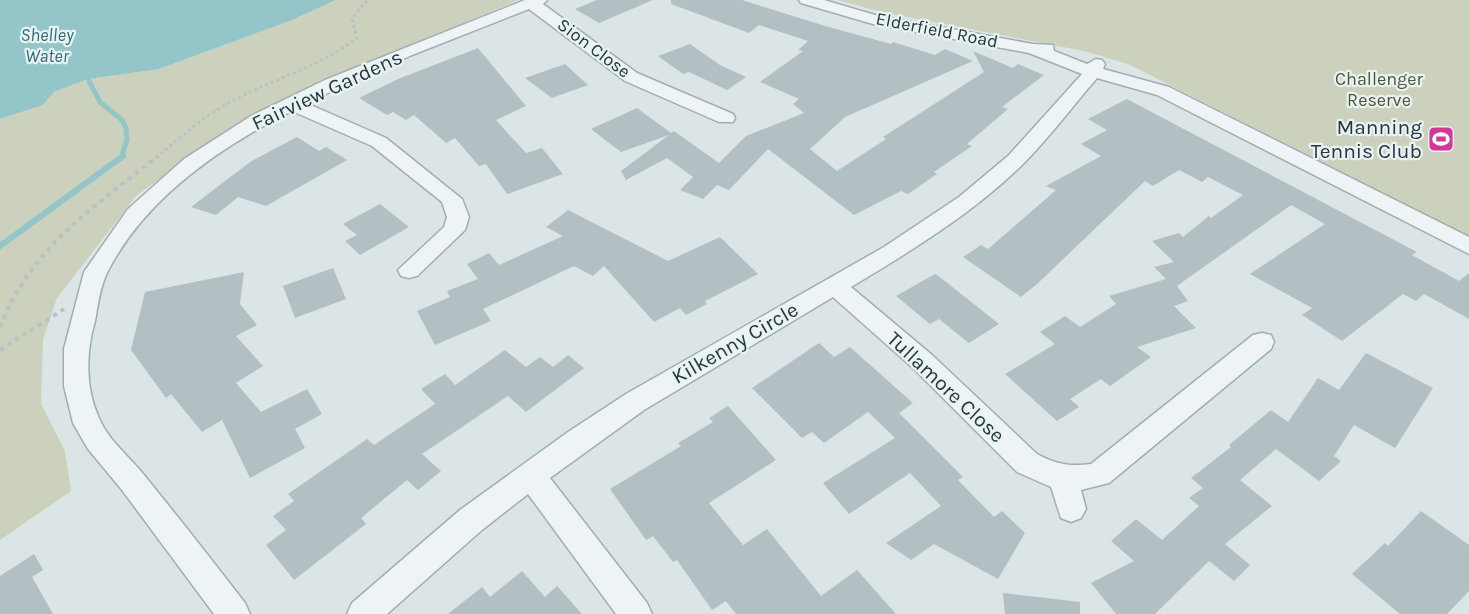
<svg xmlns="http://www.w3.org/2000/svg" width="1469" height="614" viewBox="0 0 1469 614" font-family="Karla,sans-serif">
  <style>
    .green { fill: #cbd1bc }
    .water { fill: #94c6c9 }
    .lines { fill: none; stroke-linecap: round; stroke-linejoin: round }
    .stream-far1 { stroke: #94c6c9; stroke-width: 5 }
    .stream { stroke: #94c6c9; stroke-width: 6 }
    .building { fill: #b2c0c3 }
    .minor-casing { stroke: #a1aeb0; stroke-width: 3 }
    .path-far1 { stroke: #bac2c5; stroke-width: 3; stroke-dasharray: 3 3; stroke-linecap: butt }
    .path { stroke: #bac2c5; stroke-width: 4; stroke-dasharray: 4.5 4.5; stroke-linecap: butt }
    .minor { fill: #eef3f5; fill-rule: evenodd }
    .labels { text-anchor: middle; stroke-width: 4.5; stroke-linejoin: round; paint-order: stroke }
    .far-street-label { font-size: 18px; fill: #25383d; stroke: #eaf3f4 }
    .far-water-label { font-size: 18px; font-style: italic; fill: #2d6b72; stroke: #eaf3f4 }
    .far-park-label { font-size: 18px; fill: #4b5931; stroke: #eaf3f4 }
    .street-label { font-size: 21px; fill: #25383d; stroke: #eaf3f4 }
    .poi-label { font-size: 21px; fill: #25383d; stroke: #eaf3f4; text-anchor: end }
  </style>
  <rect width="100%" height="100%" fill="#dbe5e6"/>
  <!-- green -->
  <g class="green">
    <path d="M336,0H518L294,95L216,138L136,196L57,298L43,339L41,404L65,451L71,491L0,540V119L43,105L54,92L88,79L159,69L292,20Z"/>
    <path d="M838,0H1469V236L1128,64L1084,51L881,12Z"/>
  </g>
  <!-- water -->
  <path class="water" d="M0,0H336L292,20L159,69L88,79L54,92L43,105L0,119Z"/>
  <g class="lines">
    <!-- stream-far1 -->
    <path class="stream-far1" d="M88,79L100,102L122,120L126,128L127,140L121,158"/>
    <!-- stream -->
    <path class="stream" d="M0,246L123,156"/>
  </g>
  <!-- building -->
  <g class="building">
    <path d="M597,0H653L599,23L575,9Z"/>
    <path d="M671,0H742L825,26L891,44L893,42L935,55L945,49L973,61L845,117L810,149L837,171L886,139L883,137L984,72L973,51L1013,68L1018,64L1044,75L1002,107L1008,109L967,144L972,146L934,172L937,174L908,194L901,191L854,215L768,149L729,190L717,185L703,199L680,190L693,177L667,158L626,180L621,171L669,135L621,152L591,129L637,108L671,133L674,131L719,163L746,136L804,113L793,104L799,99L760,82L803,51L798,50L808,41L759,25L749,33L671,4Z"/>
    <path d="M690,44L720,65L746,77L727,90L689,72L683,74L658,56Z"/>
    <path d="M478,48L526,106L496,120L526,153L542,148L563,174L507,194L486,164L479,166L455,138L446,143L414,115L406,120L393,112L387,115L359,98L398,79Z"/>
    <path d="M565,64L588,85L552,98L525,78Z"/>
    <path d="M1127,99L1417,252L1412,255L1459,281L1469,273V319L1424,294L1416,301L1403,294L1342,341L1302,315L1312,308L1250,274L1325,224L1291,205L1177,286L1188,301L1174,306L1196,328L1137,347L1151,357L1110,386L1101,379L1070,399L1079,407L1057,421L1005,374L1055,344L1040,332L1065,316L1080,327L1116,304L1109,296L1166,279L1154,267L1174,262L1152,241L1179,233L1183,237L1209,216L1211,218L1243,195L1208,177L1202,182L1179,170L1153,186L1145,181L1036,285L1021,297L963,257L981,245L988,249L1056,190L1046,186L1101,156L1081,144L1107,130L1088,119Z"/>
    <path d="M297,137L319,151L326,147L347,160L266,206L238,197L216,215L191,207L250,162Z"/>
    <path d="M380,204L409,227L360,255L345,241L357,235L343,224Z"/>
    <path d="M568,210L668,261L720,237L758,274L705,301L707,304L686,315L680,308L654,322L604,266L593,276L574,266L483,309L491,321L435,345L417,311L450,297L447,291L478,279L467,264L489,253L499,265L563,236L546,227Z"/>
    <path d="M333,268L346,299L295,318L283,286Z"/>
    <path d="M244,272L240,304L257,325L236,336L263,366L236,383L261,412L307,389L322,414L295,429L305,448L250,478L222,420L202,432L171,394L166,398L131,350L145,292Z"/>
    <path d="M935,274L941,278L999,324L969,343L939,319L930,324L896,296Z"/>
    <path d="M819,343L834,357L850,347L913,403L899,413L963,477L958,480L994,517L1002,511L1025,533L998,579L934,544L911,560L886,543L941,506L910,473L849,514L823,483L895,438L868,412L824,443L812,432L802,438L752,388Z"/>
    <path d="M505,350L526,367L540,357L553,367L568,355L584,368L526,412L508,396L422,454L441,471L418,490L407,480L361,518L366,524L294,580L266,545L286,530L273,516L294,501L288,494L367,439L374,445L435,404L421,389L445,374L455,385Z"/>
    <path d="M1366,353L1433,388L1395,448L1354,425L1334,456L1341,461L1319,481L1276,449L1240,480L1272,506L1225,544L1250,565L1234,581L1209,561L1155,614H1116L1091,583L1134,561L1111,541L1136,519L1162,540L1199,506L1189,498L1203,488L1191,478L1231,447L1229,445L1271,410L1288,422L1318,378L1339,390Z"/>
    <path d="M728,406L776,460L709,503L743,545L767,529L821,596L857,570L896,614H736L726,601L712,610L677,560L673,562L653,536L646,540L610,489L681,446L678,443L713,422L709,418Z"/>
    <path d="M1421,511L1469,545V591L1447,614H1400L1352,574L1385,543L1388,546Z"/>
    <path d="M34,554L43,570L32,577L53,614H0V576Z"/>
    <path d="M522,571L545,597L557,586L582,614H448L482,587L490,597Z"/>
    <path d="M1003,593L1080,602V614H1005Z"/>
  </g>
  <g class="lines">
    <defs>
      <g id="minor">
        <path d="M525,0H547L543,4L637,73L733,114L735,118L733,122H719L625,81L529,9L412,55L306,103L386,138L462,199L469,217L465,230L417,276L409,278L401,276L398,270L444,227L447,217L442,202L372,146L292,111C220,147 144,199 107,273C100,287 98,305 95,321C86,352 85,388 99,418C108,440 129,456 144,475C178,517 212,560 245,603L250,614H214L122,490L88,449L73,423L64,386V349L84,272L128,209L184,159L251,116L325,80Z"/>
        <path d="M799,0H824L875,15L1033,44L1053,45L1054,51L1087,64L1096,59L1102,60L1105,64L1103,69L1169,87L1469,237V254L1157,95L1097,78C1072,107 1049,138 1022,165C972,214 911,251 851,287L932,355L1037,454C1055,464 1071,467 1091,464L1253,335L1262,333L1271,335L1274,342L1271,349L1109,483L1081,490L1086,509L1081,518L1071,522L1061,518L1051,487L1017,472L914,369L833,297L644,410L550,478L647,603L652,614H616L528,494L482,530L387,614H347L352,603L460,510L568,432L626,394L884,247L959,197L1008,156L1082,74L1029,53L873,24L801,3Z"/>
      </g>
    </defs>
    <!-- minor casing -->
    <use href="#minor" class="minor-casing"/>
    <!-- path-far1 -->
    <path class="path-far1" d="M156,158C182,136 207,113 238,98C278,77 321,66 357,38L352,19L364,3L370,0"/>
    <!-- path -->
    <g class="path">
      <path d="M0,327C32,246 92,209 158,156"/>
      <path d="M0,350L64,309"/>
    </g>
    <!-- minor -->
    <use href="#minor" class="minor"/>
  </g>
  <!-- icons -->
  <defs>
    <symbol id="stadium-square" viewBox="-11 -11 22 22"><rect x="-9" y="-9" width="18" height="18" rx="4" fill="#d33896" stroke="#eaf3f4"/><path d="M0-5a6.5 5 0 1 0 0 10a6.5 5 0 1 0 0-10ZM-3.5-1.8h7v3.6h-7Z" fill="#fff"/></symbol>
  </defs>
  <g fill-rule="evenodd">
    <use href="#stadium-square" x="1426" y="124" width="30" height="30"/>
  </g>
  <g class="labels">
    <!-- far-street labels -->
    <g class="far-street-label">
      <text transform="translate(937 30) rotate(11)" y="6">Elderfield Road</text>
      <text transform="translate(594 48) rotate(37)" y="6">Sion Close</text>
    </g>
    <!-- far-water labels -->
    <g class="far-water-label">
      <text x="47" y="41">Shelley<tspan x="47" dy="21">Water</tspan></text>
    </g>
    <!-- far-park labels -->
    <g class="far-park-label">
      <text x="1379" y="85">Challenger<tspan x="1379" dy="21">Reserve</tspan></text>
    </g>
    <!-- street labels -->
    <g class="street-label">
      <text transform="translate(327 90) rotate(-25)" y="7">Fairview Gardens</text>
      <text transform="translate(735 343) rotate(-30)" y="7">Kilkenny Circle</text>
      <text transform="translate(946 387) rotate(43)" y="7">Tullamore Close</text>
    </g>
    <!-- poi labels -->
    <g class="poi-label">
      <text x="1422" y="134">Manning<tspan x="1422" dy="24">Tennis Club</tspan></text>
    </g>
  </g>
</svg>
